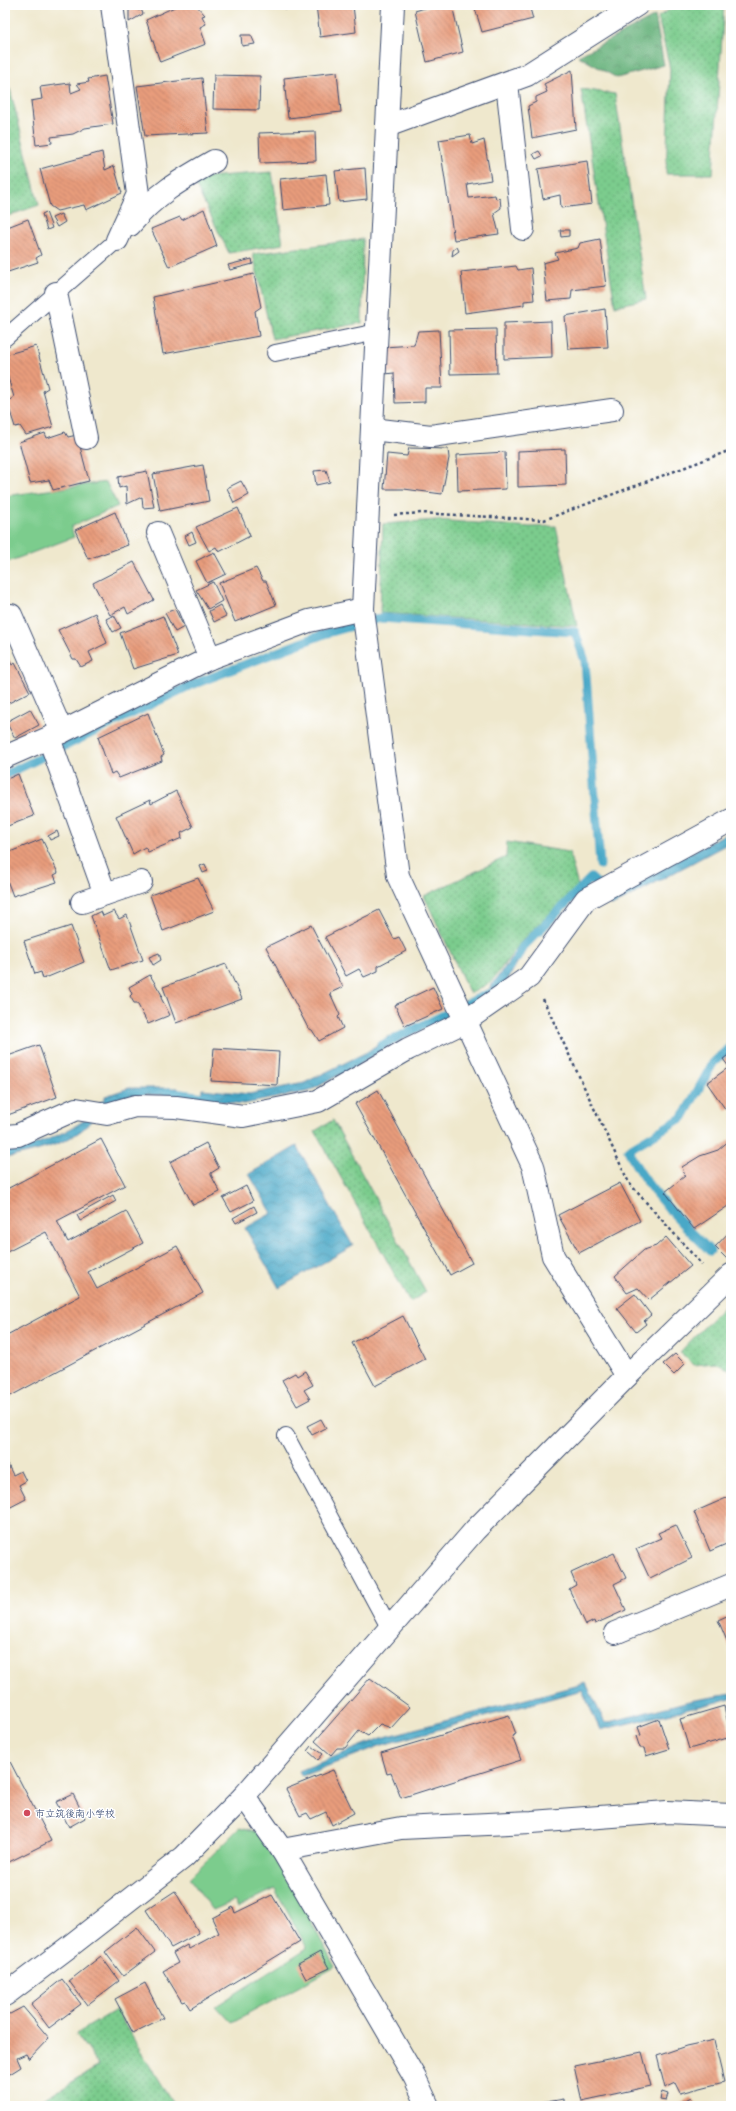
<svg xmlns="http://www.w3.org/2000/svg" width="736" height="2111" viewBox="0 0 736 2111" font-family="Kalam,'Klee One',sans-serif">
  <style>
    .grass { fill: url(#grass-dots); stroke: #4b7e76 }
    .forest { fill: url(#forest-crowns); stroke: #40706b }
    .garden { fill: #7bcc8d; stroke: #4b7e76 }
    .water { fill: url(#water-waves); stroke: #326c92 }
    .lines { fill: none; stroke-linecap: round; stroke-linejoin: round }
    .stream { stroke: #48a8c7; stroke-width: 9 }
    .building { fill: url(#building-back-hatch) }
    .service-casing { stroke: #3b4b6f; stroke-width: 18 }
    .minor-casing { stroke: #3b4b6f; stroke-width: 24 }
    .path { stroke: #3b4b6f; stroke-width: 2.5; stroke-dasharray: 3 3; stroke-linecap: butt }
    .service { stroke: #fff; stroke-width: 16 }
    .minor { stroke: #fff; stroke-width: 22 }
    .poi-dot { fill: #d1495b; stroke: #fff; stroke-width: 1.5 }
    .labels { text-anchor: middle; stroke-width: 3; stroke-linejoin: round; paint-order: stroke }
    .poi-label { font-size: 10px; fill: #1b2f5e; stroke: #fff; text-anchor: start }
  </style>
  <defs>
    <pattern id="grass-dots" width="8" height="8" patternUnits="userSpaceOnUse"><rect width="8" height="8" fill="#7bcc8d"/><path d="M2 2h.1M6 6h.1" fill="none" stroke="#64a676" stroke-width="1.8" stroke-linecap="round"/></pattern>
    <pattern id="forest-crowns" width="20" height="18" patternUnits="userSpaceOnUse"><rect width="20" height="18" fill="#64b078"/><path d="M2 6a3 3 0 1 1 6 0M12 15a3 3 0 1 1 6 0" fill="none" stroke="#529066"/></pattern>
    <pattern id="water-waves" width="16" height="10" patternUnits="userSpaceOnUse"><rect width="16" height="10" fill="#48a8c7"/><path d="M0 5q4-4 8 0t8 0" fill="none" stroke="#3b89a5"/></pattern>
    <pattern id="building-back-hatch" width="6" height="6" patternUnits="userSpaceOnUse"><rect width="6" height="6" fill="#e89c7b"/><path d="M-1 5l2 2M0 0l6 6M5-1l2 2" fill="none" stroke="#bb8068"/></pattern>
  </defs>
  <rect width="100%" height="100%" fill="#fff"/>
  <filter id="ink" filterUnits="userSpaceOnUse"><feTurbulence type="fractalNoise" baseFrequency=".025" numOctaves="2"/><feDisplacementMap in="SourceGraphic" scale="8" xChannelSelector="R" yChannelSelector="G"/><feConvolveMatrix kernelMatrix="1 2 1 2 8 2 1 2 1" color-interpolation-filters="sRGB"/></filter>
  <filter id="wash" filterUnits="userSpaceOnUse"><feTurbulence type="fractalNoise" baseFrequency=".012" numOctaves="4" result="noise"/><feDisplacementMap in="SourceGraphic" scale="16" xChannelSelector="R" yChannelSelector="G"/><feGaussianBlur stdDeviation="0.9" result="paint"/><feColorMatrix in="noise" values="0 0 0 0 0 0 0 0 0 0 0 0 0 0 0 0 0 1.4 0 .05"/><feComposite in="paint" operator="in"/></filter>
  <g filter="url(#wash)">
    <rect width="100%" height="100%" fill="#efe8cd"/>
    <!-- grass -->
    <g class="grass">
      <path d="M677,5H724L713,174H666L670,69L658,17Z"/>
      <path d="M10,89L39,205L5,217V90Z"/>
      <path d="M581,89L615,94L646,299L615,306Z"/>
      <path d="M272,172L283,244L229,253L192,178Z"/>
      <path d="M363,239L362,323L272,339L253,254Z"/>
      <path d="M437,520L530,527L556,526L577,626L380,613L383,524Z"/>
      <path d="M507,842L569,852L578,886L521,942L491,982L470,994L424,896L506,857Z"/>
      <path d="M333,1120L426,1292L410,1302L315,1131Z"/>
      <path d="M731,1299V1370L715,1363L694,1365L680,1352Z"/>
      <path d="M116,2010L174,2106H31L99,2066L76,2034Z"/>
    </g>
    <!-- forest -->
    <path class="forest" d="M655,16L664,65L617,78L578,56Z"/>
    <!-- garden -->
    <g class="garden">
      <path d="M106,482L118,506L71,527L74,537L5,563V496Z"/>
      <path d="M239,1828L257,1833L288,1878L335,1967L232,2023L216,2006L307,1948L275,1889L238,1907L234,1901L213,1910L189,1878Z"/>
    </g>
    <!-- water -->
    <g class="water">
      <path d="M731,831V842L612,906L607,897Z"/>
      <path d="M521,945L525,949L502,990L478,1003L477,998L489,989Z"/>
      <path d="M389,1036L394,1040L389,1046L345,1074L337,1076L310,1091L244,1104L201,1099L202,1089L249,1094L304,1083L367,1052Z"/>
      <path d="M129,1088H178V1096C156,1095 134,1092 114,1101C101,1106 93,1121 82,1130C62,1146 30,1153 5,1158V1152C29,1149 64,1134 83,1121C93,1115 94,1104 105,1099V1096Z"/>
      <path d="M297,1146L353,1246L279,1288L245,1228L272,1213L249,1174Z"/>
      <path d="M586,1683L605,1723L689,1701L731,1694V1699L600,1730L582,1690L382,1745L302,1776L299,1771L381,1738Z"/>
    </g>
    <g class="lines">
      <!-- stream -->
      <g class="stream">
        <path d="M5,775L189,686L324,634L381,618L575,632L585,661L600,865"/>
        <path d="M517,958L522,948L591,878L603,889"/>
        <path d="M382,1045L487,994"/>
        <path d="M167,1092L212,1098"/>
        <path d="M710,1251C680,1220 646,1190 628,1150L683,1117L713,1063L731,1046"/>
      </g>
    </g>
    <g id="blocks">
      <!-- building -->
      <g class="building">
        <path d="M179,5H196L205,15L202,16L206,24L200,27L206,44L160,62L146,20Z"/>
        <path d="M284,5H310V6L285,9Z"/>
        <path d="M316,5H353L356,32L320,37Z"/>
        <path d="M435,5H452L463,52L427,62L415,11Z"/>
        <path d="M474,5H529L533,19L482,32Z"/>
        <path d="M136,7L139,11L141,9L143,14L129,22V10Z"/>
        <path d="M241,35H251L255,44L242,46Z"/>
        <path d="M572,70L576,129L532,138L528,106L536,102V97L547,92L544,84Z"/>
        <path d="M337,72L341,112L288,118L284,78Z"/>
        <path d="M214,75L260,76L259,110L213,109Z"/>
        <path d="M105,76L113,124L85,128L73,134L51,137L52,143L36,145L31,101L42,99L40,87L70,83L71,93L81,89L77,84L89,82L88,79Z"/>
        <path d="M202,78L208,133L145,136L137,86Z"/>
        <path d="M315,131L316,161L260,163L259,133Z"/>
        <path d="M470,135L472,144L484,140L491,180L467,184L469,198L495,195L496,199L500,198L501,208L494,213L499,234L454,240L439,140Z"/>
        <path d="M539,151L542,156L536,159L533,154Z"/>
        <path d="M102,152L105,170L114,166L122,193L86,210L84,205L57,211L50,206L40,169Z"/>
        <path d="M587,161L592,204L561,208L560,195L543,199L538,169Z"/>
        <path d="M365,168L367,199L339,202L335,171Z"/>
        <path d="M326,174L329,205L283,210L280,179Z"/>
        <path d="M204,209L217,246L169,267L151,229L180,217L182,220Z"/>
        <path d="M46,212L52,228L47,230L42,214Z"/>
        <path d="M61,214L65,222L57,227L52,218Z"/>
        <path d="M28,219L41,255L36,258L38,262L5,273V228Z"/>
        <path d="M560,230H569V236L561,237Z"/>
        <path d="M600,239L606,286L572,290L571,299L547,301L543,263L558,259L555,253L578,248L580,243Z"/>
        <path d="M457,247L459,251L452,256L453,250Z"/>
        <path d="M252,259L253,264L230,270L228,265Z"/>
        <path d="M516,266L518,270L531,268L534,300L524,301V305L465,313L461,272Z"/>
        <path d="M254,274L261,307L255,311L259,336L163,354L153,297Z"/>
        <path d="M605,309L608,347L568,349L565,316Z"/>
        <path d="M551,321L552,357L504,359V323Z"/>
        <path d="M496,329L497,373L450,374L449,330Z"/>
        <path d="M439,330L442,388H425V402L395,403L394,373L385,374L384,347L414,345L418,331Z"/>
        <path d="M36,346L48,388L43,391L53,427L26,435L20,426L15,427L7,402L14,397L5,368V355Z"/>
        <path d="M65,432L68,437L77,435L89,481L53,490L49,480L30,483L19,442L45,433L47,438Z"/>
        <path d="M409,448L448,449L449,458L442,494L404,489H384L387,454L407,456Z"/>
        <path d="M565,449L566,485L518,487V451Z"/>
        <path d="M505,452L506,489L458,491L457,455Z"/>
        <path d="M203,465L209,501L160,511L153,474Z"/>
        <path d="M326,470L330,482L316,485L314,471Z"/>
        <path d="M147,471L154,507L143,508L142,497L127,504L126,486L119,488L118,477Z"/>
        <path d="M241,481L249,495L234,503L227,488Z"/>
        <path d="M238,508L250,536L219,552L216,547L209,551L196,527Z"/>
        <path d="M115,512L128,545L88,559L75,530Z"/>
        <path d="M192,532L196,542L189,545L185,536Z"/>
        <path d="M214,552L226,574L207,583L196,561Z"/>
        <path d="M134,562L154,600L128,614L125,607L110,615L93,583Z"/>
        <path d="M256,568L263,581H266L276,605L235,622L219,583Z"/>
        <path d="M213,582L222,601L208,609L196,590Z"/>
        <path d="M220,605L226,616L214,622L209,611Z"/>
        <path d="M175,609L184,627L175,632L165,613Z"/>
        <path d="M95,613L107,643L89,652L93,661L81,667L76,659H73L58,630Z"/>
        <path d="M114,615L121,628L113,632L106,619Z"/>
        <path d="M163,616L178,655L133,669L120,633Z"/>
        <path d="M5,652L12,665L15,663L30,692L5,705Z"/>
        <path d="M30,709L39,725L15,738L6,722Z"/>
        <path d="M148,713L164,755L161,757L162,761L119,778L115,772L111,774L98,737Z"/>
        <path d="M18,774L34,816L5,827V780Z"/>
        <path d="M176,791L193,827L181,833L182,838L148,852L145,847L133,854L116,816L150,800L151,804Z"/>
        <path d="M57,831L59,836L50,840L48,836Z"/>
        <path d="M42,839L58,873L54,875L57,882L13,896L5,875V854Z"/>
        <path d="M205,864L208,871L203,873L200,866Z"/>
        <path d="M198,878L214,911L163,931L150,895Z"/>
        <path d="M379,910L394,939L399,937L406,951L378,966V971L364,977L359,969L346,976L325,937Z"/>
        <path d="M101,911L103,916L114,911L119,919L127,915L143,960L111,970L91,916Z"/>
        <path d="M311,925L343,987L330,993L340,1015L338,1017L343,1028L319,1041L312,1030L308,1028L266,947Z"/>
        <path d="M71,926L84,962L43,979L41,972L35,974L24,941Z"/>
        <path d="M159,953L161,960L153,965L149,957Z"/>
        <path d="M226,964L242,999L176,1023L163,987Z"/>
        <path d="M150,975L162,995L161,998L170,1015L148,1024L137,1003H134L130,996L132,994L129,987Z"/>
        <path d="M433,987L443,1009L405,1026L395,1005Z"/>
        <path d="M39,1045L57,1097L5,1116V1057Z"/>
        <path d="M214,1048L279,1052L277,1085L211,1081Z"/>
        <path d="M731,1053V1107L726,1110L707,1083L729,1067L723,1059Z"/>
        <path d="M378,1090L472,1263L450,1275L355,1104Z"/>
        <path d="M101,1139L125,1185L57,1221L68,1242L126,1211L143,1243L88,1272L97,1289L177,1246L203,1293L5,1399V1336L80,1296L46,1232L5,1253V1190Z"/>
        <path d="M731,1139V1204L694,1229L665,1192L685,1176L682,1167L700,1156L718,1150Z"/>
        <path d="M206,1143L219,1168L211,1173V1175L220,1192L193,1205L170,1162Z"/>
        <path d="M620,1183L640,1221L579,1253L558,1215Z"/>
        <path d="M246,1186L253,1201L231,1212L223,1198Z"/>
        <path d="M113,1195L116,1201L80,1221L77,1215Z"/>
        <path d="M254,1206L257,1212L236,1223L233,1218Z"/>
        <path d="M731,1230V1255L727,1259L715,1247Z"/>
        <path d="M666,1237L691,1266L649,1300L638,1288L627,1293L615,1276L644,1250L656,1246Z"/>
        <path d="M635,1294L651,1315L644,1321L646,1324L636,1332L617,1308Z"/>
        <path d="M403,1316L425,1359L375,1386L352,1343Z"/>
        <path d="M675,1354L685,1364L674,1375L663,1364Z"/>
        <path d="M305,1371L313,1385L304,1390L310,1399L297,1406L282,1380L295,1373L297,1376Z"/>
        <path d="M321,1419L326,1428L312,1435L307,1426Z"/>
        <path d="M5,1459L13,1475L21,1471L26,1481L19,1485L26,1499L5,1510Z"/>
        <path d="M731,1496V1542L710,1551L694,1512Z"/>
        <path d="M676,1525L692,1558L650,1579L636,1549L661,1538L658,1533Z"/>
        <path d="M614,1553L626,1578L614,1584L626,1610L595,1624L594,1621L586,1625L569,1589L576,1585L571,1573Z"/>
        <path d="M731,1614V1650L718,1620Z"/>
        <path d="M370,1678L410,1707L391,1728L380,1724L368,1736L359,1731L345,1748H337L331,1755L315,1741Z"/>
        <path d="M724,1706L731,1737L689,1749L680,1719Z"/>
        <path d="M509,1715L516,1734L512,1736L521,1760L401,1798L391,1773L387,1774L381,1753Z"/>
        <path d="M659,1719L669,1749L646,1756L644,1748H640L636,1736L641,1735L638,1727Z"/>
        <path d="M312,1746L323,1754L318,1760L308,1751Z"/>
        <path d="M5,1752L51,1841L5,1864Z"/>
        <path d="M333,1770L354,1813L332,1825L326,1812L311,1819L307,1813L300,1816L286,1789Z"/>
        <path d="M73,1794L85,1818L69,1827L56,1802Z"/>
        <path d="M175,1891L199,1933L171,1948L146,1910Z"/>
        <path d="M272,1895L300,1942L190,2009L185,2001L182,2002L163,1971L178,1963L173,1953L187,1945L189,1949L219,1933L212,1918L233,1907L235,1913Z"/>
        <path d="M137,1927L155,1952L123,1976L105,1952Z"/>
        <path d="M320,1952L329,1968L306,1979L298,1964Z"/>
        <path d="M101,1956L119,1981L87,2005L69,1981Z"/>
        <path d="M62,1979L81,2004L49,2028L31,2004Z"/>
        <path d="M145,1983L163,2018L133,2033L115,1999Z"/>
        <path d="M23,2007L49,2038L29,2059L26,2054L17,2058L21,2067L5,2077V2012L10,2014Z"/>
        <path d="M714,2040L724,2082L681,2093L676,2083L665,2088L657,2056L686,2046Z"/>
        <path d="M642,2052L651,2086L582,2101L574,2066Z"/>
        <path d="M662,2092L668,2094L666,2100L660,2099Z"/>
        <path d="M691,2097L695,2104L693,2106H682L680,2103Z"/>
        <path d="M564,2099V2106H530V2105Z"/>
      </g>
    </g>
  </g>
  <g filter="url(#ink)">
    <use href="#blocks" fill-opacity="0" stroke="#3b4b6f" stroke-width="1"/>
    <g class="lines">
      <defs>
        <g id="service">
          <path d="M5,338L117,240"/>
          <path d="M275,353L377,332"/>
          <path d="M286,1436L390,1629"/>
        </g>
        <g id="minor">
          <path d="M112,5L138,194L117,240"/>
          <path d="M393,5L363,609L398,876L533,1166L553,1256L627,1376"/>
          <path d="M507,83L523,229"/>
          <path d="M387,126L527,75L637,5"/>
          <path d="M130,225C156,194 179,181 214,161"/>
          <path d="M56,293L86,438"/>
          <path d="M372,429L431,436L612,410"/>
          <path d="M158,533L210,658"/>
          <path d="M11,615L62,732"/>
          <path d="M49,738L105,894"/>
          <path d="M5,757L62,732L210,658L309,621L363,609"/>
          <path d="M82,902L141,882"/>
          <path d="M5,1136L18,1135L76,1109L107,1114L135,1106L176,1107L243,1116L318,1101L408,1049L464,1022L529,977L586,899L731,820"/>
          <path d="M615,1633L731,1585"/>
          <path d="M244,1796L282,1850L415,2078L428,2106"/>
          <path d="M282,1850L401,1828L532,1822L667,1812L731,1815"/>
          <path d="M5,1995L70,1946L184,1857L244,1796L475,1530L627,1376L731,1275"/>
        </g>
      </defs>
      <!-- service casing -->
      <use href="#service" class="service-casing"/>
      <!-- minor casing -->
      <use href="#minor" class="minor-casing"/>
      <!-- path -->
      <g class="path">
        <path d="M394,515L421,513L544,520L731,450"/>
        <path d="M543,999L629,1183L702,1265"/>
      </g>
      <!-- service -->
      <use href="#service" class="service"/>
      <!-- minor -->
      <use href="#minor" class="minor"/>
    </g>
  </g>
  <!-- markers -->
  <circle class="poi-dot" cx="27" cy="1813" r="4"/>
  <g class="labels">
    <!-- poi labels -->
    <g class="poi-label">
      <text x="35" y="1817">市立筑後南小学校</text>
    </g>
  </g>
  <!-- margin -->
  <rect width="736" height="2111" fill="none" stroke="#fff" stroke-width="20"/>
</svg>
